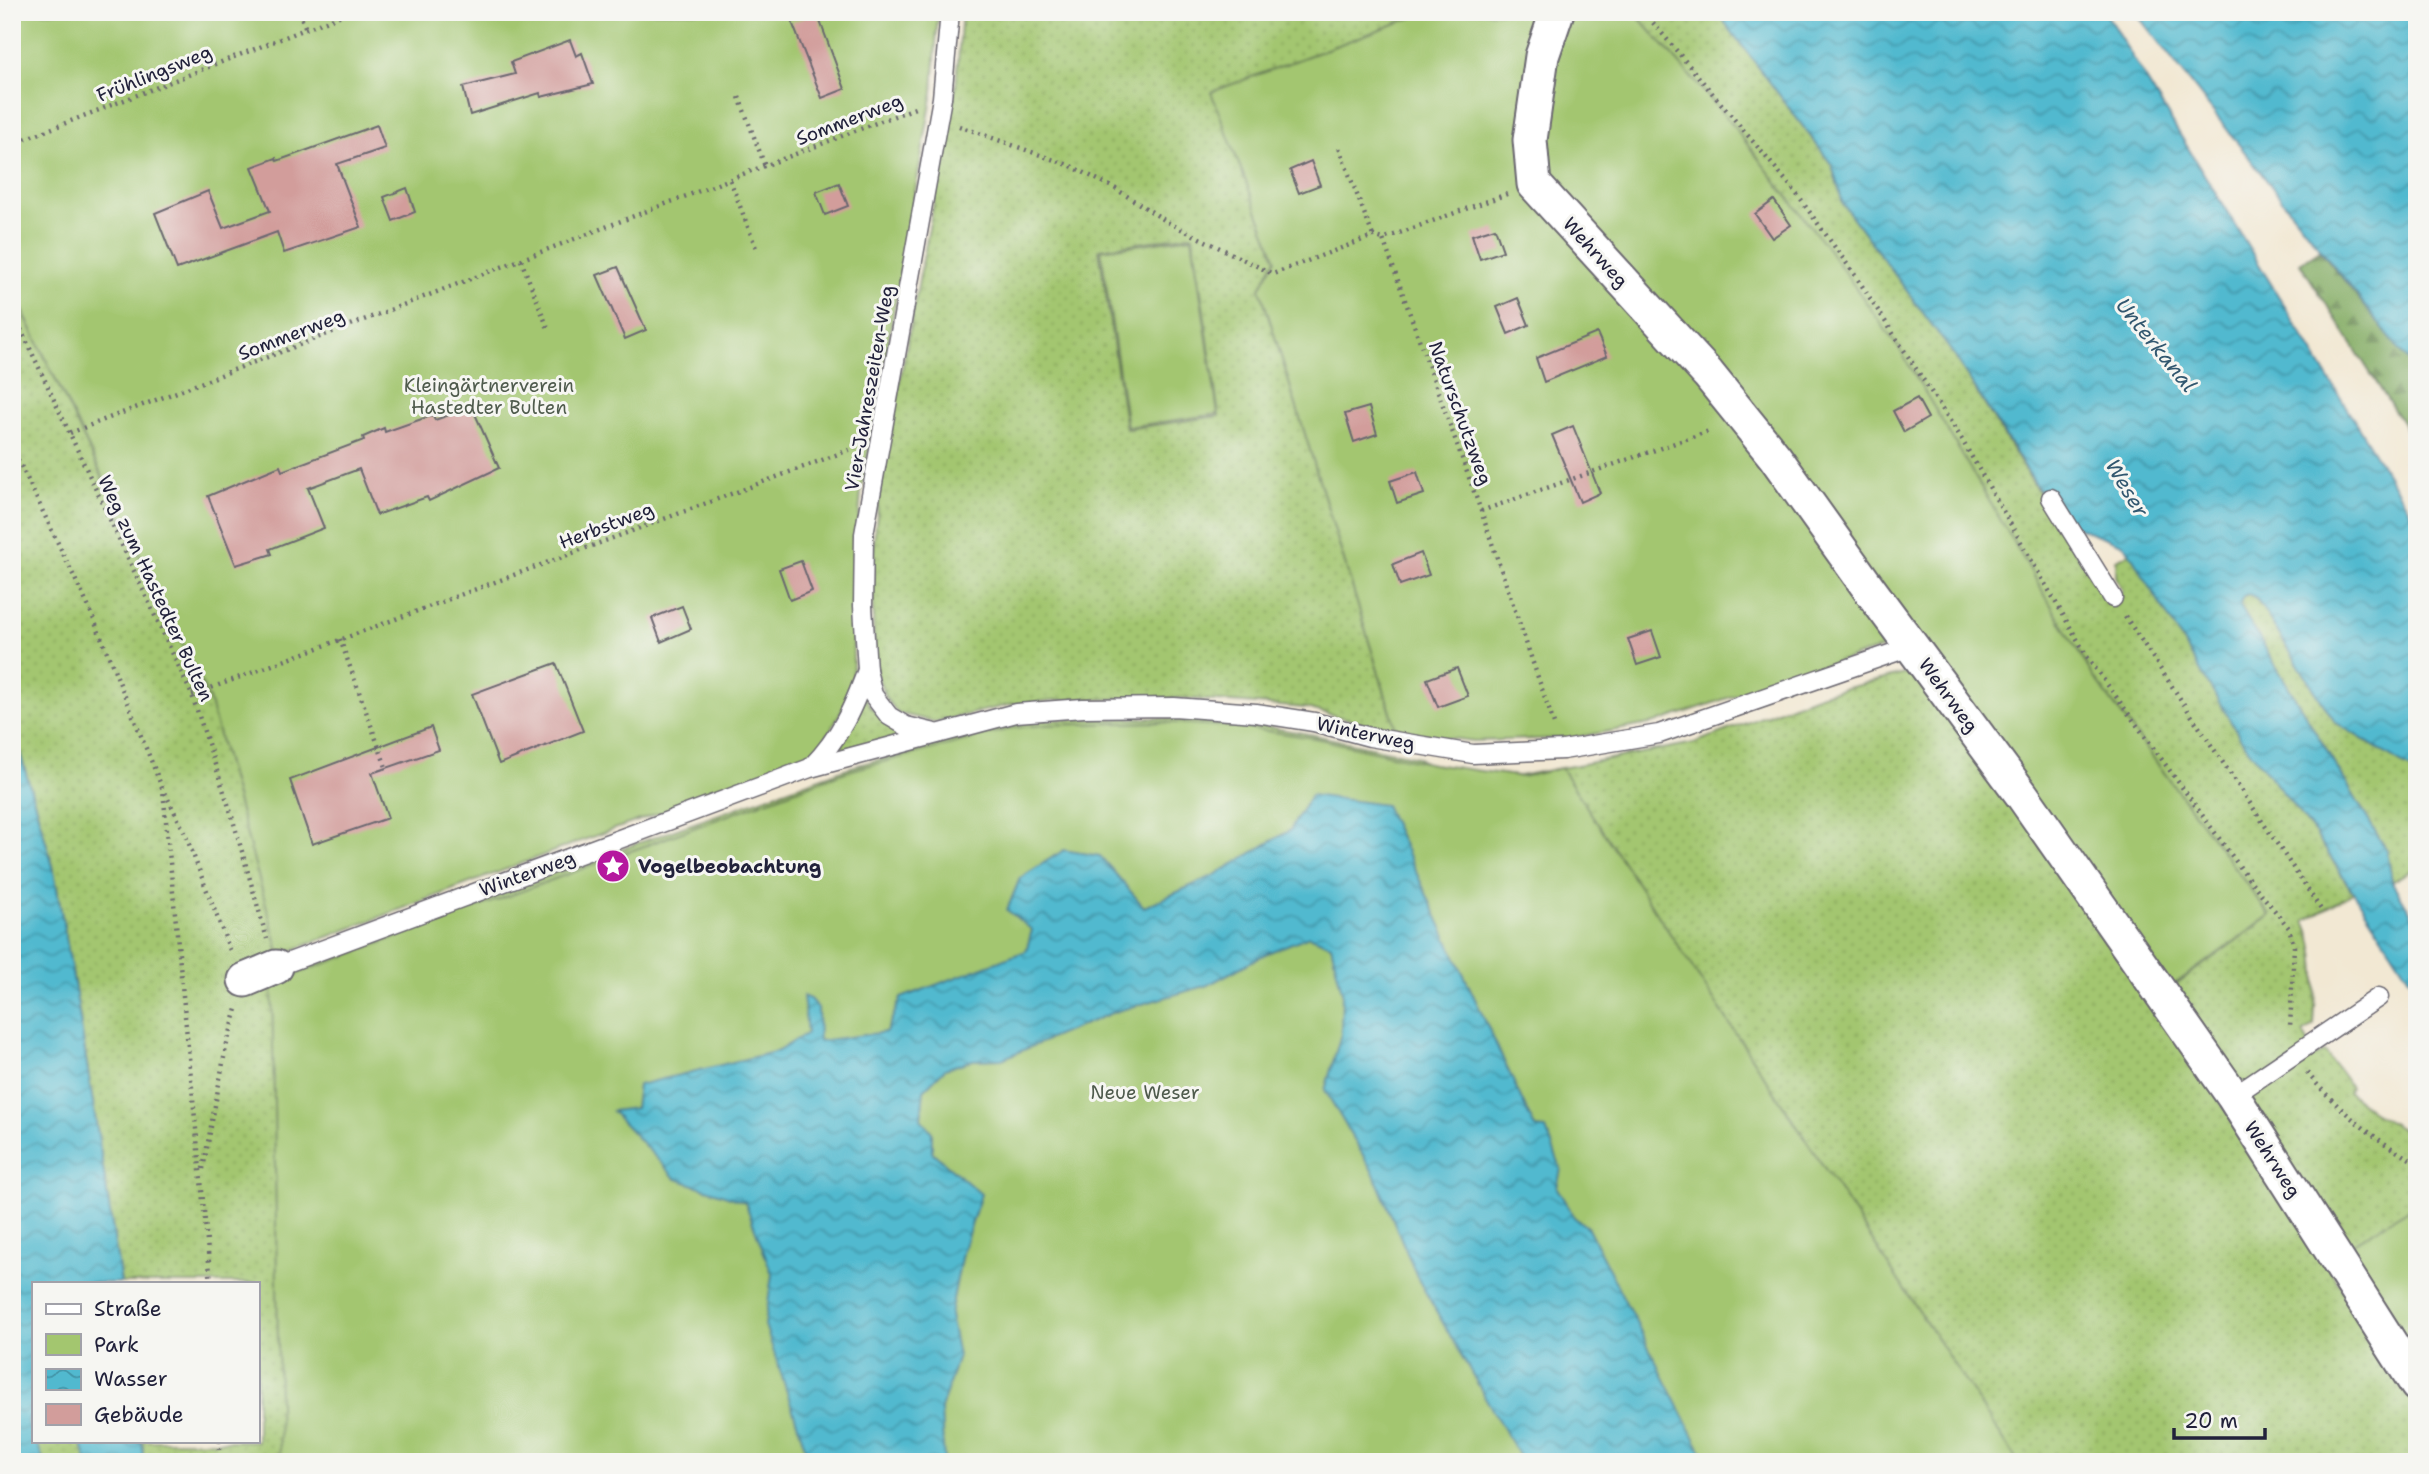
<svg xmlns="http://www.w3.org/2000/svg" width="2429" height="1474" viewBox="0 0 2429 1474" font-family="'Shantell Sans',sans-serif">
  <style>
    .grass { fill: url(#grass-dots); stroke: #627455; stroke-width: 2; fill-rule: evenodd }
    .forest { fill: url(#forest-firs); stroke: #52664e; stroke-width: 2 }
    .green { fill: #a3c66f; stroke: #627455; stroke-width: 2 }
    .water { fill: url(#water-waves); stroke: #3a6e85; stroke-width: 2 }
    .building { fill: #d29d9b }
    .lines { fill: none; stroke-linecap: round; stroke-linejoin: round }
    .service-casing { stroke: #6b6770; stroke-width: 21 }
    .minor-casing { stroke: #6b6770; stroke-width: 37 }
    .path { stroke: #6b6770; stroke-width: 4.5; stroke-dasharray: 2 5; stroke-linecap: butt }
    .service { stroke: #fff; stroke-width: 18 }
    .minor { stroke: #fff; stroke-width: 33 }
    .labels { text-anchor: middle; stroke-width: 6; stroke-linejoin: round; paint-order: stroke }
    .street-label { font-size: 19px; fill: #22223b; stroke: #f6f6f2 }
    .park-label { font-size: 19px; fill: #4f5b4d; stroke: #f6f6f2 }
    .poi-label { font-size: 19px; font-weight: bold; fill: #22223b; stroke: #f6f6f2; text-anchor: start }
    .water-label { font-size: 21px; font-style: italic; fill: #32576f; stroke: #f6f6f2 }
  </style>
  <defs>
    <pattern id="grass-dots" width="8" height="8" patternUnits="userSpaceOnUse" patternTransform="scale(1.75)"><rect width="8" height="8" fill="#a3c66f"/><path d="M2 2h.1M6 6h.1" fill="none" stroke="#8caa61" stroke-width="1.8" stroke-linecap="round"/></pattern>
    <pattern id="forest-firs" width="22" height="20" patternUnits="userSpaceOnUse" patternTransform="scale(1.75)"><rect width="22" height="20" fill="#82ab62"/><path d="M5 1l3.5 6h-7zM16 11l3.5 6h-7z" fill="#6a8b52"/></pattern>
    <pattern id="water-waves" width="16" height="10" patternUnits="userSpaceOnUse" patternTransform="scale(1.75)"><rect width="16" height="10" fill="#51b9cf"/><path d="M0 5q4-4 8 0t8 0" fill="none" stroke="#4396a9"/></pattern>
  </defs>
  <rect width="100%" height="100%" fill="#f6f6f2"/>
  <filter id="ink" filterUnits="userSpaceOnUse"><feTurbulence type="fractalNoise" baseFrequency=".0143" numOctaves="2"/><feDisplacementMap in="SourceGraphic" scale="14" xChannelSelector="R" yChannelSelector="G"/><feConvolveMatrix kernelMatrix="1 2 1 2 8 2 1 2 1" color-interpolation-filters="sRGB"/></filter>
  <filter id="wash" filterUnits="userSpaceOnUse"><feTurbulence type="fractalNoise" baseFrequency=".00686" numOctaves="4" result="noise"/><feDisplacementMap in="SourceGraphic" scale="28" xChannelSelector="R" yChannelSelector="G"/><feGaussianBlur stdDeviation="1.57" result="paint"/><feColorMatrix in="noise" values="0 0 0 0 0 0 0 0 0 0 0 0 0 0 0 0 0 1.4 0 .05"/><feComposite in="paint" operator="in"/></filter>
  <g filter="url(#wash)">
    <rect width="100%" height="100%" fill="#f2e8d3"/>
    <!-- grass -->
    <g class="grass">
      <path d="M962,12H1427L1212,92L1276,259L1260,288L1397,732L1306,708L1180,698L1055,700L1009,705L935,722L898,713L886,699L875,669L873,616L874,540L881,480L956,86ZM1191,235L1193,236L1219,416L1126,429L1099,249Z"/>
      <path d="M1634,12H1717L1832,165L1843,204L1954,355L2107,603L2123,591L2116,578V560L2130,553L2243,742L2315,833L2353,893L2305,921C2320,953 2316,991 2314,1025L2303,1033L2316,1057L2325,1052L2351,1087L2348,1092L2371,1111L2417,1138V1204L2345,1248L2172,987L2270,916L2094,678Z"/>
      <path d="M12,289L209,699L286,975L555,873L848,768L1008,724L1045,720L1156,718L1238,722L1314,735L1417,757L1435,769L1519,776L1694,743L1822,694L1913,672L2046,847L2221,1103L2417,1403V1462H140L143,1456L142,1441H257V1283H121L76,994L53,866L12,725Z"/>
      <path d="M2249,594L2256,598L2335,722L2417,773V867L2392,882L2387,851L2240,606C2241,599 2241,595 2249,594Z"/>
      <path d="M863,694C873,714 887,724 906,735L830,757L843,742Z"/>
      <path d="M36,1441H81L87,1462H44Z"/>
    </g>
    <!-- forest -->
    <path class="forest" d="M2320,250L2417,372V446L2300,263Z"/>
    <!-- green -->
    <g class="green">
      <path d="M12,12H938L933,92L861,492L853,591V665L850,695L822,746L798,764L578,842L280,955L209,699L12,288Z"/>
      <path d="M1427,12H1634L1727,118L1825,245L1900,350L2094,678L2270,916L2155,998L1918,638L1806,671L1655,723L1572,738L1474,741L1397,732L1260,288L1276,259L1211,92Z"/>
      <path d="M1192,237L1218,414L1127,427L1101,250Z"/>
      <path d="M1159,722L1239,727L1315,738L1433,764L1522,777L1561,768L2018,1462H280L272,983L848,771L1013,728L1045,725Z"/>
      <path d="M2417,1204V1358L2345,1248Z"/>
    </g>
    <!-- water -->
    <g class="water">
      <path d="M1717,12H2105L2417,523V773L2335,722L2256,598C2247,591 2241,595 2240,606L2387,851L2392,882L2417,923V990L2315,833L2243,742L2125,545L2066,523L2055,515L1954,355L1843,204L1832,165Z"/>
      <path d="M2135,12H2417V372Z"/>
      <path d="M12,725L53,866L76,994L121,1283H33V1409L28,1422L33,1441H36L44,1462H12Z"/>
      <path d="M1311,795L1385,805L1535,1128L1546,1129L1561,1169L1557,1188L1574,1217L1588,1228L1707,1462H1522L1418,1279L1374,1174L1325,1090L1341,1034L1342,992L1331,945L1309,936L1265,954L1208,985L1114,1012L1002,1059L973,1060L945,1069L924,1090L921,1119L932,1132V1152L981,1194L962,1253L950,1315L958,1356L941,1409L944,1462H810L765,1325L772,1274L745,1202L676,1179L612,1111L635,1108L638,1085L778,1051L807,1033L803,996L810,999L818,1008L819,1041L886,1032L901,998L1026,951L1032,930L1007,910L1020,878L1064,850L1100,856L1144,907L1213,876L1290,830Z"/>
      <path d="M81,1441H142L143,1456L140,1462H87Z"/>
    </g>
    <g id="blocks">
      <!-- building -->
      <g class="building">
        <path d="M817,13L845,89L822,98L792,22Z"/>
        <path d="M570,40L576,56L582,53L593,84L541,97L540,93L470,115L463,87L515,74L511,62Z"/>
        <path d="M377,125L385,148L337,164L361,227L284,253L277,232L177,269L155,213L208,191L223,228L270,211L252,167L276,158L277,161Z"/>
        <path d="M1311,161L1320,185L1299,193L1290,170Z"/>
        <path d="M839,183L848,206L825,215L816,192Z"/>
        <path d="M407,188L415,212L393,221L384,197Z"/>
        <path d="M1774,200L1791,225L1772,238L1755,214Z"/>
        <path d="M1495,228L1503,251L1480,259L1472,235Z"/>
        <path d="M618,267L646,330L625,339L597,275Z"/>
        <path d="M1518,298L1529,325L1508,334L1497,307Z"/>
        <path d="M1597,333L1607,356L1544,382L1536,358Z"/>
        <path d="M1917,398L1928,418L1904,432L1893,411Z"/>
        <path d="M472,407L499,468L429,501L427,497L377,515L359,469L308,488L324,528L270,549L272,554L236,565L208,496L280,466L282,471L364,440L363,437L384,428L385,432L433,415L435,420Z"/>
        <path d="M1369,407L1377,434L1354,442L1345,414Z"/>
        <path d="M1573,426L1600,493L1580,502L1552,435Z"/>
        <path d="M1417,472L1424,494L1397,503L1390,481Z"/>
        <path d="M1421,553L1429,575L1400,585L1393,564Z"/>
        <path d="M801,561L812,591L790,600L779,569Z"/>
        <path d="M682,606L691,629L661,642L652,618Z"/>
        <path d="M1652,631L1661,657L1637,665L1628,639Z"/>
        <path d="M556,663L583,731L499,764L472,694Z"/>
        <path d="M1457,668L1468,696L1438,707L1427,679Z"/>
        <path d="M431,727L439,750L372,773L388,818L312,844L290,780Z"/>
      </g>
    </g>
  </g>
  <g filter="url(#ink)">
    <use href="#blocks" fill-opacity="0" stroke="#6b6770" stroke-width="2"/>
    <g class="lines">
      <defs>
        <g id="service">
          <path d="M2051,498L2113,598"/>
          <path d="M935,733L906,726L889,716L873,695L867,670L863,606L864,534L942,98L950,12"/>
          <path d="M812,766C841,736 853,708 867,670"/>
          <path d="M276,967L810,768L1016,713L1083,708L1174,707L1256,713L1314,722L1370,737L1473,754L1563,750L1659,734L1913,646"/>
          <path d="M2233,1096L2379,997"/>
        </g>
        <g id="minor">
          <path d="M1557,12L1542,56L1530,140L1534,184L1708,374L1775,457L1870,590L2022,795L2233,1096L2417,1385"/>
          <path d="M245,980L276,967"/>
        </g>
      </defs>
      <!-- service casing -->
      <use href="#service" class="service-casing"/>
      <!-- minor casing -->
      <use href="#minor" class="minor-casing"/>
      <!-- path -->
      <g class="path">
        <path d="M299,12L306,29"/>
        <path d="M1644,12L1793,189L1855,275L1958,433L2088,658L2248,878L2289,928L2294,946L2290,1028"/>
        <path d="M739,97L765,166"/>
        <path d="M959,126L1071,166L1116,189L1169,223L1273,274L1373,236L1383,239"/>
        <path d="M12,144L349,12"/>
        <path d="M1339,148L1373,236"/>
        <path d="M730,180L756,248"/>
        <path d="M1507,194L1383,239L1481,511L1555,727"/>
        <path d="M521,260L549,331"/>
        <path d="M12,310L192,695L231,813L267,939"/>
        <path d="M70,433L915,108"/>
        <path d="M12,447L90,610L163,790L211,1283"/>
        <path d="M1481,511L1712,430"/>
        <path d="M2125,616L2322,911"/>
        <path d="M340,639L386,767"/>
        <path d="M192,695L857,447"/>
        <path d="M165,793L184,831L231,953"/>
        <path d="M2307,1073C2339,1110 2374,1140 2417,1163"/>
        <path d="M203,1169L226,1047L237,1009"/>
        <path d="M219,1441V1462"/>
      </g>
      <!-- service -->
      <use href="#service" class="service"/>
      <!-- minor -->
      <use href="#minor" class="minor"/>
    </g>
  </g>
  <!-- icons -->
  <defs>
    <symbol id="sight-disc" viewBox="-11 -11 22 22"><circle r="9.5" fill="#b5179e" stroke="#f6f6f2"/><path d="M0-6L1.8-2.2L6-1.7L2.9 1.2L3.7 5.4L0 3.3L-3.7 5.4L-2.9 1.2L-6-1.7L-1.8-2.2Z" fill="#fff"/></symbol>
  </defs>
  <g fill-rule="evenodd">
    <use href="#sight-disc" x="594" y="847" width="38" height="38"/>
  </g>
  <g class="labels">
    <!-- street labels -->
    <g class="street-label">
      <text transform="translate(154 73) rotate(-22)" y="7">Frühlingsweg</text>
      <text transform="translate(849 119) rotate(-21)" y="7">Sommerweg</text>
      <text transform="translate(1596 252) rotate(48)" y="7">Wehrweg</text>
      <text transform="translate(291 334) rotate(-21)" y="7">Sommerweg</text>
      <text transform="translate(869 388) rotate(-80)" y="7">Vier-Jahreszeiten-Weg</text>
      <text transform="translate(1461 413) rotate(70)" y="7">Naturschutzweg</text>
      <text transform="translate(606 525) rotate(-21)" y="7">Herbstweg</text>
      <text transform="translate(156 588) rotate(65)" y="7">Weg zum Hastedter Bulten</text>
      <text transform="translate(1949 695) rotate(54)" y="7">Wehrweg</text>
      <text transform="translate(1366 733) rotate(12)" y="7">Winterweg</text>
      <text transform="translate(527 873) rotate(-20)" y="7">Winterweg</text>
      <text transform="translate(2273 1159) rotate(57)" y="7">Wehrweg</text>
    </g>
    <!-- park labels -->
    <g class="park-label">
      <text x="489" y="392">Kleingärtnerverein<tspan x="489" dy="22">Hastedter Bulten</tspan></text>
      <text x="1145" y="1099">Neue Weser</text>
    </g>
    <!-- poi labels -->
    <g class="poi-label">
      <text x="638" y="873">Vogelbeobachtung</text>
    </g>
    <!-- water labels -->
    <g class="water-label">
      <text transform="translate(2156 345) rotate(51)" y="7">Unterkanal</text>
      <text transform="translate(2127 488) rotate(59)" y="7">Weser</text>
    </g>
  </g>
  <!-- margin -->
  <rect width="2429" height="1474" fill="none" stroke="#f6f6f2" stroke-width="42"/>
  <!-- legend -->
  <rect x="32" y="1282" width="228" height="161" fill="#f6f6f2" stroke="#a1a1a9" stroke-width="2"/>
  <rect x="46" y="1304" width="35" height="10" fill="#ffffff" stroke="#a1a1a9" stroke-width="2"/>
  <text x="94" y="1316" font-size="21" fill="#22223b">Straße</text>
  <rect x="46" y="1334" width="35" height="21" fill="#a3c66f" stroke="#a1a1a9" stroke-width="2"/>
  <text x="94" y="1352" font-size="21" fill="#22223b">Park</text>
  <rect x="46" y="1369" width="35" height="21" fill="url(#water-waves)" stroke="#a1a1a9" stroke-width="2"/>
  <text x="94" y="1386" font-size="21" fill="#22223b">Wasser</text>
  <rect x="46" y="1404" width="35" height="21" fill="#d29d9b" stroke="#a1a1a9" stroke-width="2"/>
  <text x="94" y="1422" font-size="21" fill="#22223b">Gebäude</text>
  <!-- scale -->
  <path d="M2174 1428v10h91v-10" fill="none" stroke="#22223b" stroke-width="3.5"/>
  <text x="2184" y="1428" font-size="21" fill="#22223b" stroke="#f6f6f2" stroke-width="5" paint-order="stroke">20 m</text>
</svg>
